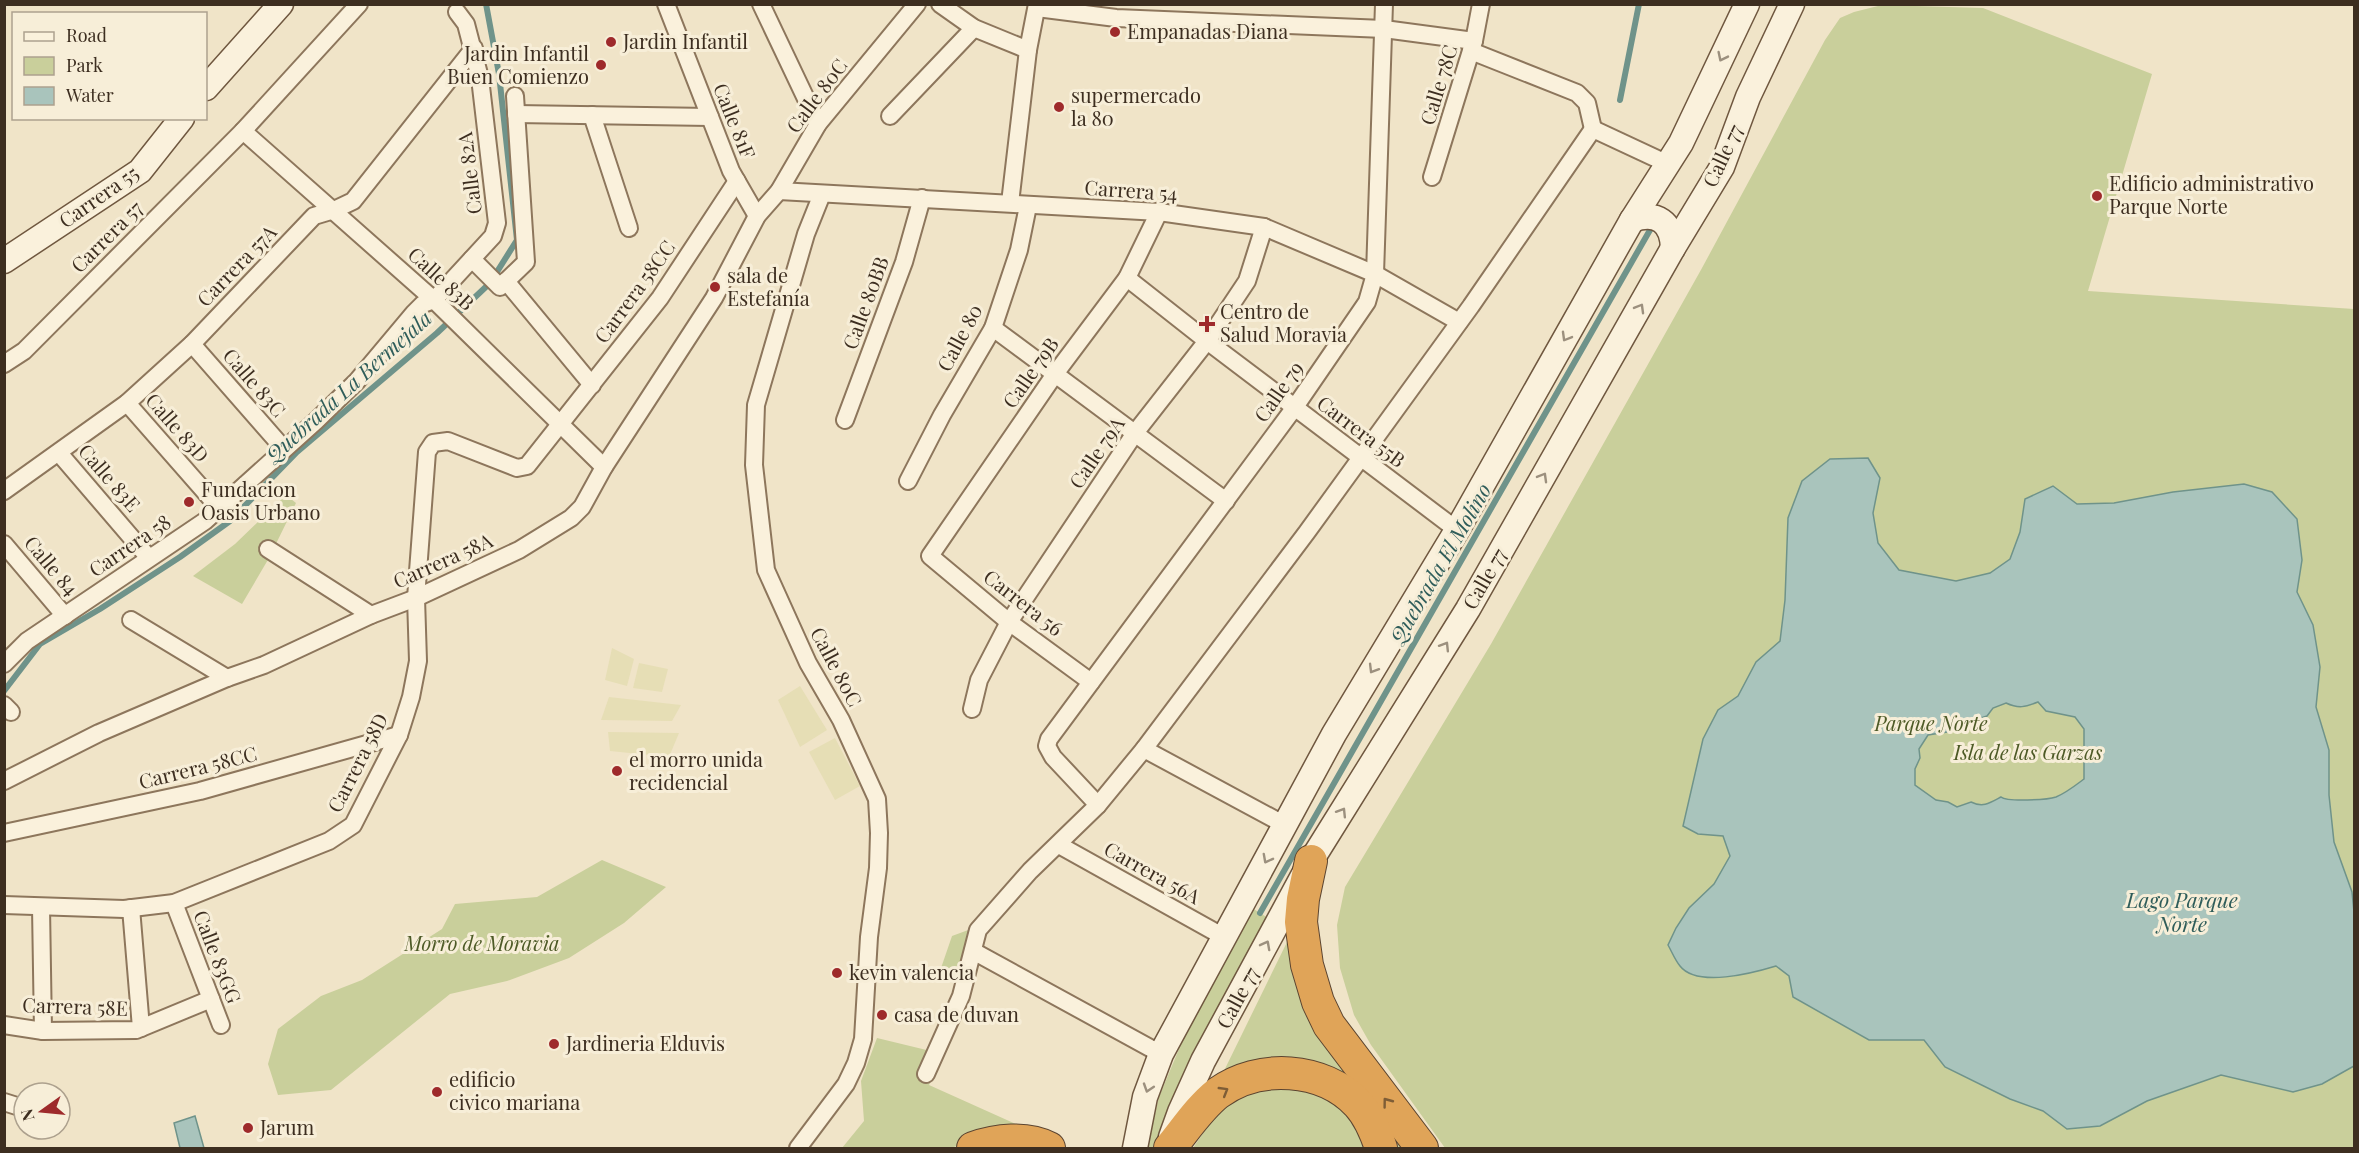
<svg xmlns="http://www.w3.org/2000/svg" width="2359" height="1153" viewBox="0 0 2359 1153" font-family="'Playfair Display',serif">
  <style>
    .farmland { fill: #e6deb5 }
    .green { fill: #c9cf9b }
    .water { fill: #a9c4bc; stroke: #6f938a; stroke-width: 1.5; fill-rule: evenodd }
    .lines { fill: none; stroke-linecap: round; stroke-linejoin: round }
    .stream { stroke: #6f938a; stroke-width: 6 }
    .street-casing { stroke: #8d765c; stroke-width: 20 }
    .secondary-casing { stroke: #6f573f; stroke-width: 27 }
    .highway-casing { stroke: #5b4430; stroke-width: 34 }
    .street { stroke: #faf1dc; stroke-width: 16 }
    .secondary { stroke: #faf1dc; stroke-width: 24 }
    .highway { stroke: #e0a458; stroke-width: 32 }
    .oneway { stroke: #9c907e }
    .oneway2 { stroke: #7e5d36 }
    .poi-dot { fill: #9e2a2b; stroke: #f7eed8; stroke-width: 2 }
    .labels { text-anchor: middle; stroke-width: 6; stroke-linejoin: round; paint-order: stroke }
    .poi-label { font-size: 20px; fill: #3d2e20; stroke: #f7eed8; text-anchor: start }
    .street-label { font-size: 20px; fill: #3d2e20; stroke: #f7eed8 }
    .park-label { font-size: 20px; font-style: italic; fill: #4d5a26; stroke: #f7eed8 }
    .water-label { font-size: 21px; font-style: italic; fill: #2f5d5a; stroke: #f7eed8 }
  </style>
  <rect width="100%" height="100%" fill="#f0e4c8"/>
  <!-- farmland -->
  <g class="farmland">
    <path d="M612,648L634,659L627,686L605,680Z"/>
    <path d="M639,663L668,669L662,692L633,688Z"/>
    <path d="M800,686L827,730L800,747L778,700Z"/>
    <path d="M609,697L681,705L672,721L601,720Z"/>
    <path d="M608,732L679,733L669,757L610,751Z"/>
    <path d="M835,738L860,786L835,800L809,752Z"/>
  </g>
  <!-- green -->
  <g class="green">
    <path d="M1882,5L1983,8L2152,74L2088,291L2354,309V1148H1445L1371,1045L1354,1015L1340,968L1337,925L1345,887L1491,644L1702,268L1825,40L1840,18L1854,12Z"/>
    <path d="M286,495L296,503L269,558L242,604L193,576L235,544Z"/>
    <path d="M602,860L666,887L624,923L569,958L507,981L450,994L331,1090L278,1095L268,1064L278,1029L321,996L362,980L442,929L455,904L537,897Z"/>
    <path d="M1252,908L1268,918L1173,1098L1157,1148H1147L1159,1097L1184,1037Z"/>
    <path d="M971,929L966,968H941L952,936Z"/>
    <path d="M1290,936L1412,1148H1392L1367,1099L1220,1079Z"/>
    <path d="M877,1038L943,1054L929,1085L1047,1138L998,1132L951,1148H842L864,1121L861,1081Z"/>
    <path d="M1297,1083L1350,1113L1368,1148H1193L1220,1108L1240,1094Z"/>
  </g>
  <!-- water -->
  <g class="water">
    <path d="M1868,458L1880,478L1873,513L1878,543L1899,570L1956,581L1990,573L2010,559L2020,532L2025,499L2053,486L2077,504L2114,503L2173,492L2244,484L2272,492L2297,519L2302,560L2297,592L2313,625L2320,667L2316,707L2329,750V795L2334,842L2352,892L2354,912V1066L2322,1084L2293,1092L2221,1075L2147,1101L2100,1126L2067,1129L2043,1111L2010,1099L1945,1067L1924,1040H1869L1793,997L1789,976L1776,966C1753,973 1697,988 1680,966C1675,960 1672,952 1668,945L1676,928L1689,908L1714,884L1730,856L1723,836L1698,834L1683,826L1703,739L1718,710L1738,696L1756,662L1780,641L1785,600L1788,518L1802,481L1830,459ZM2038,702L2046,711L2075,717L2084,729V779C2076,785 2066,793 2056,797C2047,800 2007,802 2001,797C1990,803 1983,808 1971,802L1957,807L1948,802L1936,800L1915,785V769L1920,758L1919,749L1928,735L1966,729L1978,719L1987,716L1993,708L2006,703C2019,709 2025,707 2038,702Z"/>
    <path d="M195,1116L204,1148H180L174,1123Z"/>
  </g>
  <g class="lines">
    <!-- stream -->
    <g class="stream">
      <path d="M1620,100L1639,4"/>
      <path d="M4,691L40,644L100,609L180,557L230,521L297,452L437,333L490,283L517,240L499,74L486,4"/>
      <path d="M1260,913L1650,230"/>
    </g>
    <defs>
      <g id="street">
        <path d="M666,4L731,171L757,216"/>
        <path d="M761,4L818,124"/>
        <path d="M940,4L974,28L1028,50"/>
        <path d="M1037,8L1116,18L1384,29L1474,41"/>
        <path d="M1471,51L1577,93L1587,103L1593,129"/>
        <path d="M516,114L710,117"/>
        <path d="M592,115L629,228"/>
        <path d="M890,116L974,28"/>
        <path d="M1593,129L1668,164"/>
        <path d="M243,131L434,300L604,467"/>
        <path d="M1432,177L1474,41L1481,4"/>
        <path d="M779,191L1159,212L1264,227L1375,274L1459,322"/>
        <path d="M1010,203L1028,50L1037,4"/>
        <path d="M472,259L500,287L526,262L515,96"/>
        <path d="M1127,278L1207,341L1457,530"/>
        <path d="M506,281L592,385"/>
        <path d="M993,328L1226,501"/>
        <path d="M192,344L284,449"/>
        <path d="M4,364L24,351L243,131L359,4"/>
        <path d="M127,403L220,509"/>
        <path d="M845,420L904,262L922,198"/>
        <path d="M59,453L149,558"/>
        <path d="M908,481L942,415L993,328L1019,250L1028,206"/>
        <path d="M4,491L127,403L192,344L314,216L334,210L353,201L474,48"/>
        <path d="M4,544L65,616"/>
        <path d="M268,549L371,615"/>
        <path d="M131,620L227,678"/>
        <path d="M4,664L27,641L205,521L316,421L357,381L414,313L423,304L434,300L493,236L497,223L480,78L466,24L457,12"/>
        <path d="M1091,682L1009,622L930,556L1055,374L1127,278L1159,212"/>
        <path d="M4,705L11,712"/>
        <path d="M972,709L979,680L1009,622L1135,433L1207,341L1247,281L1264,227"/>
        <path d="M1144,749L1285,825"/>
        <path d="M4,781L99,733L227,678L264,665L371,615L416,598L519,550L571,518L582,507L604,467L714,298L757,216L779,191L818,124L917,4"/>
        <path d="M1098,805L1053,757L1047,746L1049,739L1295,407L1367,302L1375,274L1384,4"/>
        <path d="M4,833L200,791L399,735"/>
        <path d="M1059,845L1224,937"/>
        <path d="M174,903L221,1025"/>
        <path d="M4,905L124,909L174,903L329,841L353,825L399,735L411,697L418,661L416,598L427,452L433,443L448,441L517,468L527,466L660,298L737,181"/>
        <path d="M41,907L43,1031"/>
        <path d="M131,908L141,1028"/>
        <path d="M973,951L1161,1054"/>
        <path d="M4,1025L43,1031L136,1030L211,999"/>
        <path d="M926,1074L961,996L978,930L1030,871L1098,805L1144,749L1307,532L1471,306L1593,129"/>
        <path d="M4,1102L23,1108"/>
        <path d="M798,1148L846,1084L856,1063L863,1039L869,937L878,868L879,833L877,799L841,720L808,663L766,570L754,465L756,405L806,234L822,194"/>
      </g>
      <g id="secondary">
        <path d="M206,88L281,4"/>
        <path d="M1632,220C1657,211 1672,222 1673,248"/>
        <path d="M4,261L140,171L182,118"/>
        <path d="M1171,1137L1180,1112L1203,1061L1311,861L1468,609L1673,248L1722,167L1748,97L1792,4"/>
        <path d="M1135,1148L1145,1097L1161,1054L1334,734L1457,530L1632,220L1681,143L1747,4"/>
      </g>
      <g id="highway">
        <path d="M1311,861L1303,899L1301,922L1307,965L1318,1002L1329,1025L1422,1148"/>
        <path d="M973,1148C996,1140 1027,1136 1049,1148"/>
        <path d="M1170,1148C1185,1130 1199,1108 1218,1093C1259,1063 1323,1067 1358,1104C1369,1116 1376,1133 1381,1148"/>
      </g>
    </defs>
    <!-- street casing -->
    <use href="#street" class="street-casing"/>
    <!-- secondary casing -->
    <use href="#secondary" class="secondary-casing"/>
    <!-- highway casing -->
    <use href="#highway" class="highway-casing"/>
    <!-- street -->
    <use href="#street" class="street"/>
    <!-- secondary -->
    <use href="#secondary" class="secondary"/>
    <!-- highway -->
    <use href="#highway" class="highway"/>
  </g>
  <!-- one-way arrows -->
  <defs><path id="oneway-chevron" d="M-2-3.5L2.5 0L-2 3.5" fill="none" stroke-width="1.6" stroke-linecap="round" stroke-linejoin="round" transform="scale(1.5)"/></defs>
  <g class="oneway">
    <use href="#oneway-chevron" transform="translate(1722 57) rotate(116)"/>
    <use href="#oneway-chevron" transform="translate(1640 308) rotate(-60)"/>
    <use href="#oneway-chevron" transform="translate(1566 337) rotate(120)"/>
    <use href="#oneway-chevron" transform="translate(1543 477) rotate(-60)"/>
    <use href="#oneway-chevron" transform="translate(1445 646) rotate(-58)"/>
    <use href="#oneway-chevron" transform="translate(1373 669) rotate(121)"/>
    <use href="#oneway-chevron" transform="translate(1342 812) rotate(-58)"/>
    <use href="#oneway-chevron" transform="translate(1267 859) rotate(118)"/>
    <use href="#oneway-chevron" transform="translate(1266 945) rotate(-62)"/>
    <use href="#oneway-chevron" transform="translate(1148 1088) rotate(108)"/>
  </g>
  <g class="oneway2">
    <use href="#oneway-chevron" transform="translate(1224 1091) rotate(-31)"/>
    <use href="#oneway-chevron" transform="translate(1387 1102) rotate(-127)"/>
  </g>
  <!-- markers -->
  <g class="poi-dot">
    <circle cx="1115" cy="32" r="6"/>
    <circle cx="611" cy="42" r="6"/>
    <circle cx="601" cy="65" r="6"/>
    <circle cx="1059" cy="107" r="6"/>
    <circle cx="2097" cy="196" r="6"/>
    <circle cx="715" cy="287" r="6"/>
    <path d="M1204 315h6v6h6v6h-6v6h-6v-6h-6v-6h6z"/>
    <circle cx="189" cy="502" r="6"/>
    <circle cx="617" cy="771" r="6"/>
    <circle cx="837" cy="973" r="6"/>
    <circle cx="882" cy="1015" r="6"/>
    <circle cx="554" cy="1044" r="6"/>
    <circle cx="437" cy="1092" r="6"/>
    <circle cx="248" cy="1128" r="6"/>
  </g>
  <g class="labels">
    <!-- poi labels -->
    <g class="poi-label">
      <text x="1127" y="39">Empanadas Diana</text>
      <text x="623" y="49">Jardin Infantil</text>
      <text x="589" y="61" text-anchor="end">Jardin Infantil<tspan x="589" dy="23">Buen Comienzo</tspan></text>
      <text x="1071" y="103">supermercado<tspan x="1071" dy="23">la 80</tspan></text>
      <text x="2109" y="191">Edificio administrativo<tspan x="2109" dy="23">Parque Norte</tspan></text>
      <text x="727" y="283">sala de<tspan x="727" dy="23">Estefanía</tspan></text>
      <text x="1220" y="319">Centro de<tspan x="1220" dy="23">Salud Moravia</tspan></text>
      <text x="201" y="497">Fundacion<tspan x="201" dy="23">Oasis Urbano</tspan></text>
      <text x="629" y="767">el morro unida<tspan x="629" dy="23">recidencial</tspan></text>
      <text x="849" y="980">kevin valencia</text>
      <text x="894" y="1022">casa de duvan</text>
      <text x="566" y="1051">Jardineria Elduvis</text>
      <text x="449" y="1087">edificio<tspan x="449" dy="23">civico mariana</tspan></text>
      <text x="260" y="1135">Jarum</text>
    </g>
    <!-- street labels -->
    <g class="street-label">
      <text transform="translate(1439 85) rotate(-73)" y="7">Calle 78C</text>
      <text transform="translate(817 96) rotate(-53)" y="7">Calle 80C</text>
      <text transform="translate(734 121) rotate(68)" y="7">Calle 81F</text>
      <text transform="translate(1723 156) rotate(-65)" y="7">Calle 77</text>
      <text transform="translate(470 173) rotate(-97)" y="7">Calle 82A</text>
      <text transform="translate(1131 191) rotate(4)" y="7">Carrera 54</text>
      <text transform="translate(99 197) rotate(-35)" y="7">Carrera 55</text>
      <text transform="translate(107 237) rotate(-45)" y="7">Carrera 57</text>
      <text transform="translate(237 266) rotate(-46)" y="7">Carrera 57A</text>
      <text transform="translate(441 279) rotate(43)" y="7">Calle 83B</text>
      <text transform="translate(635 292) rotate(-54)" y="7">Carrera 58CC</text>
      <text transform="translate(866 303) rotate(-70)" y="7">Calle 80BB</text>
      <text transform="translate(960 338) rotate(-62)" y="7">Calle 80</text>
      <text transform="translate(1031 373) rotate(-55)" y="7">Calle 79B</text>
      <text transform="translate(254 383) rotate(49)" y="7">Calle 83C</text>
      <text transform="translate(1279 392) rotate(-55)" y="7">Calle 79</text>
      <text transform="translate(177 428) rotate(49)" y="7">Calle 83D</text>
      <text transform="translate(1361 432) rotate(37)" y="7">Carrera 55B</text>
      <text transform="translate(1097 453) rotate(-56)" y="7">Calle 79A</text>
      <text transform="translate(109 478) rotate(49)" y="7">Calle 83E</text>
      <text transform="translate(130 546) rotate(-34)" y="7">Carrera 58</text>
      <text transform="translate(443 561) rotate(-24)" y="7">Carrera 58A</text>
      <text transform="translate(51 566) rotate(50)" y="7">Calle 84</text>
      <text transform="translate(1485 579) rotate(-60)" y="7">Calle 77</text>
      <text transform="translate(1023 603) rotate(38)" y="7">Carrera 56</text>
      <text transform="translate(836 667) rotate(62)" y="7">Calle 80C</text>
      <text transform="translate(358 763) rotate(-63)" y="7">Carrera 58D</text>
      <text transform="translate(198 768) rotate(-14)" y="7">Carrera 58CC</text>
      <text transform="translate(1152 873) rotate(29)" y="7">Carrera 56A</text>
      <text transform="translate(217 957) rotate(69)" y="7">Calle 83GG</text>
      <text transform="translate(1238 998) rotate(-62)" y="7">Calle 77</text>
      <text transform="translate(75 1007) rotate(2)" y="7">Carrera 58E</text>
    </g>
    <!-- park labels -->
    <g class="park-label">
      <text x="1931" y="731">Parque Norte</text>
      <text x="2028" y="760">Isla de las Garzas</text>
      <text x="482" y="951">Morro de Moravia</text>
    </g>
    <!-- water labels -->
    <g class="water-label">
      <text transform="translate(349 387) rotate(-42)" y="7">Quebrada La Bermejala</text>
      <text transform="translate(1441 564) rotate(-60)" y="7">Quebrada El Molino</text>
      <text x="2182" y="908">Lago Parque<tspan x="2182" dy="24">Norte</tspan></text>
    </g>
  </g>
  <!-- border -->
  <rect width="2359" height="1153" fill="none" stroke="#3d2e20" stroke-width="12"/>
  <!-- legend -->
  <rect x="12" y="12" width="195" height="108" fill="#f7eed8" stroke="#ada18e" stroke-width="1.5"/>
  <rect x="24" y="32" width="30" height="9" fill="#faf1dc" stroke="#ada18e" stroke-width="1.5"/>
  <text x="66" y="42" font-size="18" fill="#3d2e20">Road</text>
  <rect x="24" y="57" width="30" height="18" fill="#c9cf9b" stroke="#ada18e" stroke-width="1.5"/>
  <text x="66" y="72" font-size="18" fill="#3d2e20">Park</text>
  <rect x="24" y="87" width="30" height="18" fill="#a9c4bc" stroke="#ada18e" stroke-width="1.5"/>
  <text x="66" y="102" font-size="18" fill="#3d2e20">Water</text>
  <!-- north arrow -->
  <g transform="translate(42 1111) rotate(255)"><circle r="28" fill="#f7eed8" stroke="#ada18e" stroke-width="1.5"/>
  <path d="M0-4.5L10 22L0 15L-10 22Z" fill="#9e2a2b"/>
  <text y="-9" font-size="16" font-weight="bold" text-anchor="middle" fill="#3d2e20">N</text>
  </g>
</svg>
